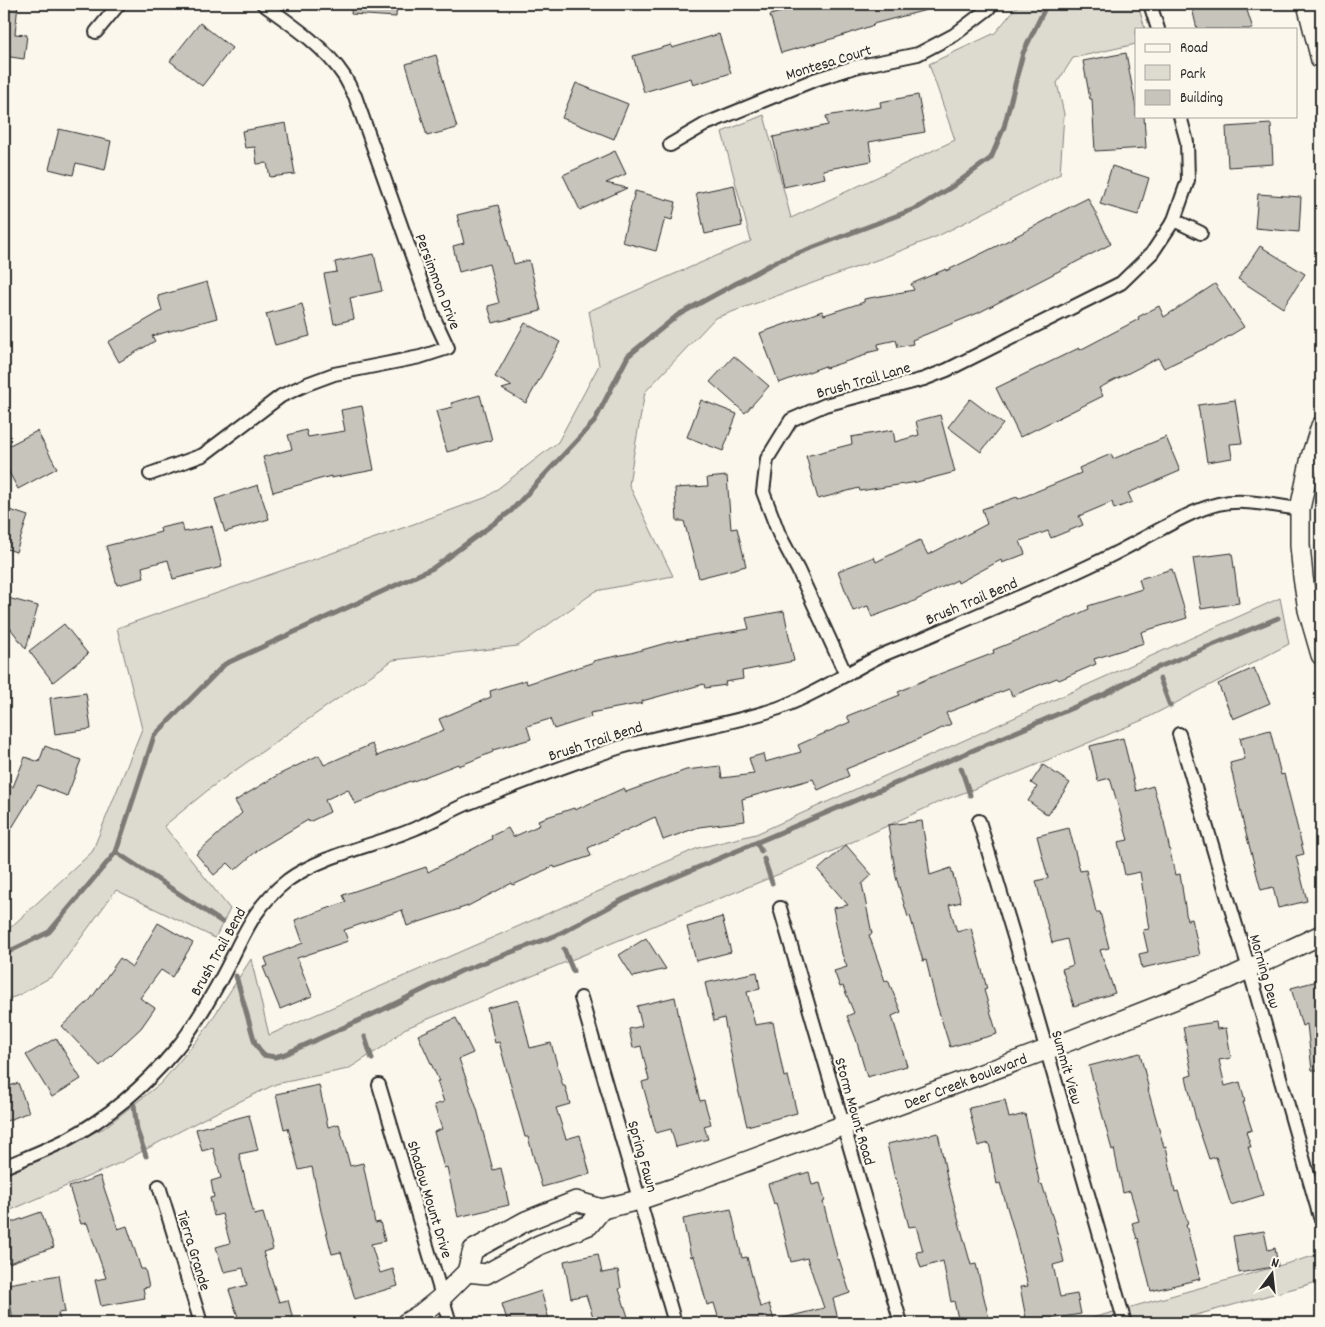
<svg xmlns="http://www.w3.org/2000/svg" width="1325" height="1327" viewBox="0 0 1325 1327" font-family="Dekko,sans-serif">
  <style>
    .green { fill: #dddad0; stroke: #84827e }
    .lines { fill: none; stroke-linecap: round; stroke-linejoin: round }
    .stream { stroke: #7b7a75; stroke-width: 5 }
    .building { fill: #c7c4bc; stroke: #2b2b2b }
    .street-casing { stroke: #2b2b2b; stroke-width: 16 }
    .secondary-casing { stroke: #2b2b2b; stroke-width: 22 }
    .street { stroke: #fbf7ec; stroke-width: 12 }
    .secondary { stroke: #fbf7ec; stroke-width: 19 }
    .labels { text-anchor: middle; stroke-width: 4.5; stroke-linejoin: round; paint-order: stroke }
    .street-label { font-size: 16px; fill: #2b2b2b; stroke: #fbf7ec }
  </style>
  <rect width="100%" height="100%" fill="#fbf7ec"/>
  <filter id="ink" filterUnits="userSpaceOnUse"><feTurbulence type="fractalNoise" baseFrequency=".02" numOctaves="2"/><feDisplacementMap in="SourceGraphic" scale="10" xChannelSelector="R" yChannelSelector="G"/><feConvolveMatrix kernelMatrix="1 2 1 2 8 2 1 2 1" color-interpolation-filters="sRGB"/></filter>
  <g filter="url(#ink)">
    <!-- green -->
    <g class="green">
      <path d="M1019,4H1138L1145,29H1136V44L1073,58L1057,83L1064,114L1060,174L938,236L885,257L715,318L645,392L633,458L629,485L673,576L596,591L518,646L393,660L213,786L164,826L230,909L215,938L116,890L53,976L17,996L4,1000V930L11,927L92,852L142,729L117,628L378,537L487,497L558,442L599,365L589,311L751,241L722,132L764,115L791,218L955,140L929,64L995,33Z"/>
      <path d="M1280,598L1289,644L1145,719L1019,772L939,802L813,860L404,1029L386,1045L348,1069L276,1084L203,1119L122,1162L4,1213V1173L104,1128L161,1083L203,1033L251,959L269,1035L698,848L756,834Z"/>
      <path d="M1321,1254V1281L1167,1323H1074Z"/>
    </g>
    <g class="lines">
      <!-- stream -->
      <g class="stream">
        <path d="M1160,679L1170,706"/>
        <path d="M961,768L970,795"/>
        <path d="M757,843L761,851"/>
        <path d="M116,852L222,922"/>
        <path d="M764,859L772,883"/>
        <path d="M564,949L573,971"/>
        <path d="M4,954L49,932L116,852L154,736L225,664L433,568L511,511L594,422L628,356L678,315L777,261L917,208L953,186L991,158L1004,127L1023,53L1047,4"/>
        <path d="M236,976L255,1043L263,1055L275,1057L285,1054L380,1011L461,971L557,935L624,899L1105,694L1142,674L1278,618"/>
        <path d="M365,1037L372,1059"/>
        <path d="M134,1105L137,1130L146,1156"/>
      </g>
    </g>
    <!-- building -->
    <g class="building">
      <path d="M4,4H18L15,34L27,35L24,59L4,56Z"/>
      <path d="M352,4H397L396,17L351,14Z"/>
      <path d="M810,4H934V8L873,24L874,25L835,38L781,53L770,15Z"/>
      <path d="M1191,4H1245L1253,29H1197Z"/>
      <path d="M200,23L232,48L202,86L170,61Z"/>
      <path d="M719,34L731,73L693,85L691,78L644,92L633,56L671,45L672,48Z"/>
      <path d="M1126,53L1136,108V116H1144L1146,148L1095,151L1092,99H1090L1083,61Z"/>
      <path d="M436,55L457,128L427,136L406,64Z"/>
      <path d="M576,83L628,104L614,139L562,118Z"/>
      <path d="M918,95L925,132L869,142L872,161L823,170L825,178L784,187L773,137L828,125L826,116L881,107L880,102Z"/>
      <path d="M286,123L295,174L270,177L267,163L257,164L255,147L245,148L242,131Z"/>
      <path d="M1271,124L1273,164L1228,167L1226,127Z"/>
      <path d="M59,129L111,141L105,170L76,163L73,175L49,169Z"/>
      <path d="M615,151L626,174L606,183L627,188L580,210L563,175Z"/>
      <path d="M1112,166L1149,178L1138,215L1100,204Z"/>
      <path d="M734,185L742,226L705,234L696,193Z"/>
      <path d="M635,191L676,202L672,220L665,218L656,251L622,242Z"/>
      <path d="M1258,194L1301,197L1299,232L1255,228Z"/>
      <path d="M1088,198L1111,244L978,313L912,340L913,344L898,347L896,340L878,344L879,350L866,353V355L826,368L825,366L779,383L760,333L822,311L824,315L864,302V299L914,290L911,284L946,269V271L1007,241L1052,217V216Z"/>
      <path d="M498,205L514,264L529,260L541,311L493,323L488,306L499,303L489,264L459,272L453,246L464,243L457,215Z"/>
      <path d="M1260,246L1305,274L1283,308L1238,279Z"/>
      <path d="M374,254L382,291L350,298L354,319L334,324L324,274L337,272L335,262Z"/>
      <path d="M207,282L217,318L152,336L155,341L119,362L108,342L162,311L158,296Z"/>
      <path d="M1215,284L1244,327L1213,346L1212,345L1164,368L1158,358L1099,388L1103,396L1020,437L996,388L1079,348L1080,350L1139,319L1138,317L1159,306L1164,317Z"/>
      <path d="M302,304L310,336L275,345L266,314Z"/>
      <path d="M525,323L560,342L526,403L502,389L512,386L495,377Z"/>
      <path d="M734,356L769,386L745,413L710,382Z"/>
      <path d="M480,395L492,440L447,452L436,411L453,407L451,403Z"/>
      <path d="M970,399L1003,424L981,452L948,427Z"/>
      <path d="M701,400L737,414L723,451L687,437Z"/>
      <path d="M1235,400L1242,443L1230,444L1232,458L1207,462L1198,405Z"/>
      <path d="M362,406L374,470L331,478V476L273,492L263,457L292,449L288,435L306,430L308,437L345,431L341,410Z"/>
      <path d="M940,415L955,472L917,482L860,491L859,488L818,499L806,456L852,444L851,437L893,430L895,442L919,435L916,421Z"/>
      <path d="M37,431L57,468L18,489L4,463V448Z"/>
      <path d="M1166,437L1180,471L1128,493L1132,502L1114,509L1112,502L1079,516L1083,525L1051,538L1048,531L1020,541L1025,554L1002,563L1001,560L958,583L957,580L906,605V604L872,617L868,606L853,611L838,571L874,557L876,562L920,540L928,555L987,524L982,509L1017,497L1018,499L1081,473L1079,468L1111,454L1113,459Z"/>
      <path d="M727,476L731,529L737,528L746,566L699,578L684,521H677L675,488L708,486L707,478Z"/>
      <path d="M258,485L269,519L225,532L215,499Z"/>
      <path d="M4,508L28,516L16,552L4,548Z"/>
      <path d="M182,523L184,532L212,526L222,567L173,579L168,560L142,567L144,578L117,585L106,546L161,532L160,528Z"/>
      <path d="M1232,553L1239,603L1201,609L1193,558Z"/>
      <path d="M1172,569L1187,618L1141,632L1144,643L1094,659L1096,664L1059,680L1057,678L1012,696L1009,689L946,713L951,724L903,746L846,769L849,776L818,790L813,779L742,799L745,821L699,827L663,840L655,817L588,848L591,856L555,868L554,866L513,885L512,883L468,906L407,926L402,910L344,930L348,941L297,958L312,996L280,1009L263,967L268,966L265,958L303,943L295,920L346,902L343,895L426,867L428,872L492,839L491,836L508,828L513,837L540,825L538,820L574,808L575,810L624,788L626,792L686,770L720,766L722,778L754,774L749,758L763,754L765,762L801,752L798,745L850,722L847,716L900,695L898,692L929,678L994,653L993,650L1038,632L1089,609L1088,606L1142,589L1139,579Z"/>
      <path d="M4,597L38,606L26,649L4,620Z"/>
      <path d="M784,611L794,661L742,671L743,679L725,682L726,685L705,688L704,684L642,701L643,703L590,713L591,717L554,729L550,719L527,726L531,739L493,750V752L459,766L458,764L411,782L410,781L355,804L348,789L325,800L330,812L309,822L308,820L259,849L235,870L228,863L214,875L196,854L242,813L235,801L276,776L319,755L324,765L372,744L377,756L444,730L439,719L491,697L490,691L526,680L527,684L594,662L593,661L631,653L677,640L678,641L749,629L746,618Z"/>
      <path d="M64,624L88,654L53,682L29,651Z"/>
      <path d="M1254,668L1270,703L1233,719L1218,684Z"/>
      <path d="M86,693L91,729L55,734L50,698Z"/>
      <path d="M1270,730L1281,775L1284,774L1304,854L1296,856L1307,901L1278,908L1273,887L1261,890L1243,822L1230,763L1245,759L1240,738Z"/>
      <path d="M1123,738L1136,791L1153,786L1164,822L1175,875L1180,874L1187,920L1192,919L1200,955L1142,968L1139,954L1148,952L1143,930L1149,929L1140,872L1125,875L1118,842L1128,840L1110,778L1098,781L1090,746Z"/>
      <path d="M45,746L81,760L67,796L38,785L4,841V782L13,787L25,757L39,762Z"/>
      <path d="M1043,765L1070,783L1048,815L1028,801L1037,787L1031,783Z"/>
      <path d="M922,821L930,875L951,868L961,902L949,905L957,932L971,928L987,989L984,990L997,1034L950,1047L936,1002L926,960L923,961L910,916L908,917L896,877L888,825Z"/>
      <path d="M1069,828L1080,871L1086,870L1096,912H1100L1109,948L1100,950L1115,993L1074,1006L1062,969L1073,965L1067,939L1052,943L1036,881L1048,878L1037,836Z"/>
      <path d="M846,845L872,875L862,884L872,934L869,935L885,981L888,980L901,1012L892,1016L907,1066L867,1077L856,1039L847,1016L854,1013L843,986L840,987L834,971L847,967L842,954L833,908L848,905L818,870Z"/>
      <path d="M722,917L731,952L696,961L687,927Z"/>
      <path d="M158,923L193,943L172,977L161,970L140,998L155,1008L141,1028L100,1066L62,1026L90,1000L120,958L132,967Z"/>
      <path d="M646,938L666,969L633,977L619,955Z"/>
      <path d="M757,972L760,989L747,992L755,1025L773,1022L784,1077L788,1076L797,1113L747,1126L738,1089L724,1018L714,1021L705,983Z"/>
      <path d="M1321,980V1070H1312L1307,1024L1302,1026L1291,988Z"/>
      <path d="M675,997L683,1037L700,1101L704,1100L711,1124L704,1126L708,1139L676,1147L671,1129L656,1133L642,1082L649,1080L641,1046L633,1048L629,1029L642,1026L637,1006Z"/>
      <path d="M518,1000L530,1048L551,1043L563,1086H565L570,1104L556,1108L566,1139L580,1135L590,1174L542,1187L528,1137H525L499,1042L495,1043L487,1008Z"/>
      <path d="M456,1018L473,1053L459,1059L477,1109L493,1170L501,1168L509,1205L458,1217L447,1167L444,1168L434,1132L442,1129L434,1105L444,1102L437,1081H439L418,1035Z"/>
      <path d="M1216,1022L1217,1029L1226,1028L1231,1058L1219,1060L1225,1086L1240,1082L1245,1102H1243L1252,1130L1246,1132L1251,1147H1248L1263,1195L1231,1205L1216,1157L1209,1159L1196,1120L1186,1077L1192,1075L1183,1027Z"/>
      <path d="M56,1038L81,1079L52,1097L26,1055Z"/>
      <path d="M1140,1053L1149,1090H1148L1164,1147L1166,1146L1175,1192L1178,1191L1188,1224L1186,1225L1200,1279L1151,1291L1138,1238L1137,1239L1132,1223L1139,1221L1130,1191L1123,1193L1114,1149L1112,1150L1089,1066Z"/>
      <path d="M18,1083L29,1112L4,1122V1088Z"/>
      <path d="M319,1085L328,1127L339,1124L350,1166L363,1163L375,1223L380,1222L385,1241L371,1244L380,1273L393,1269L398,1286L355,1299L341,1252L332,1254L321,1211L312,1167L299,1170L288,1128L284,1129L276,1094Z"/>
      <path d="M1005,1100L1009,1118L1025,1114L1040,1185L1042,1184L1055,1225L1064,1262L1053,1265L1060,1297L1077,1294L1081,1314L1027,1323L1020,1287L1028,1286L1014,1231L1000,1183L997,1184L989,1143L978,1146L969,1108Z"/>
      <path d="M249,1115L258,1150L239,1154L254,1215L263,1213L273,1249L263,1252L279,1302L288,1300L294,1323H240L229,1290L247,1285L243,1268L224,1272L216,1247L230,1243L222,1214L214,1216L210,1198L214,1197L211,1181L221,1178L213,1148L202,1151L196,1129Z"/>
      <path d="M938,1133L947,1177L957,1215L971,1265L976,1264L990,1323H959L954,1301L951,1302L943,1261L921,1268L916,1252L923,1251L916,1226L909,1227L896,1178L895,1179L887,1144Z"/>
      <path d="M809,1172L812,1185L820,1183L825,1201L823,1202L838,1260L839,1259L850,1293L833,1299L839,1323H784L783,1318L824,1308L807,1258L791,1262L776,1203L774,1204L768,1184Z"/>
      <path d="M100,1176L118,1229L127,1226L141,1269H145L149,1287L143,1288L145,1298L101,1306L95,1280L106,1278L87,1223L81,1224L69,1187Z"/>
      <path d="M731,1209L742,1258L747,1257L760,1307L769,1304L775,1323H720L714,1303L707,1305L694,1256L691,1257L683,1219Z"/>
      <path d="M41,1212L54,1247L9,1263L4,1250V1225Z"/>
      <path d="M1264,1231L1268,1250L1275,1248L1278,1266L1239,1273L1233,1236Z"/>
      <path d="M598,1254L602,1273L618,1270L621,1288L619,1289L630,1323H595L586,1295L571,1298L564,1261Z"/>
      <path d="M59,1275L65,1312L58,1313L61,1323H13L8,1284Z"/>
      <path d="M541,1291L550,1323H508L502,1304Z"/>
    </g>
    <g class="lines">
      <defs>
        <g id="street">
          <path d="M1150,4L1158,29"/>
          <path d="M96,32L119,4"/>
          <path d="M670,145L706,124L814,80L855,67L918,54L954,35L988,9L992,4"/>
          <path d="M1174,220L1201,233"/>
          <path d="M150,474L203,455L281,396L307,384L334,374L420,357L448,348L434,318L355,96C351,90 348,82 344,76C324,46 291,24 263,4"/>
          <path d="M846,675L798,570L779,534L763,492L767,459L791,420L825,405L924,379L947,370L1121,283L1152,253L1174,220L1188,180L1187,142L1180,116"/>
          <path d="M1179,734L1249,969L1320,1217"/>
          <path d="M979,821L1015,940L1125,1323"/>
          <path d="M780,908L901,1323"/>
          <path d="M581,998L675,1323"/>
          <path d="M379,1085L450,1323"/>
          <path d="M4,1167C25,1158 46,1150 66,1140C109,1117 145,1086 176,1049C192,1030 205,1007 217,986C241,945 248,911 288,880C324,854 374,846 414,829C433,821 450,811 469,803C518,784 568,764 618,748C671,732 727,726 779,708C815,695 846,673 880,656C896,649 913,643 929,636C964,621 998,606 1033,591C1066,577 1098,563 1129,546C1155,533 1189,511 1218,504C1244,498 1274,506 1300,509"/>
          <path d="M159,1186L201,1323"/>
        </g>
        <g id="secondary">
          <path d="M1307,4L1321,60"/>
          <path d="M1321,426L1311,457L1300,509V545L1303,577L1308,610L1321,655"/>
          <path d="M467,1272L486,1274L539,1245L589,1225L602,1209"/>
          <path d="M406,1323L422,1313L443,1296L467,1272L473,1250L526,1221L576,1201L602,1209L639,1200L683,1185L1046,1050L1227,979L1321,935"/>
        </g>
      </defs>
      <!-- street casing -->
      <use href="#street" class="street-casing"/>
      <!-- secondary casing -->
      <use href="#secondary" class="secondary-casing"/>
      <!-- street -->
      <use href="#street" class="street"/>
      <!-- secondary -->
      <use href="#secondary" class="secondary"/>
    </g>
  </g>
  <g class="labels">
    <!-- street labels -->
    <g class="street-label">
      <text transform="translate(828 61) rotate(-17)" y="6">Montesa Court</text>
      <text transform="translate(439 281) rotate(69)" y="6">Persimmon Drive</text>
      <text transform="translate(863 379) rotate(-16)" y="6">Brush Trail Lane</text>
      <text transform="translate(971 600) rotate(-23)" y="6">Brush Trail Bend</text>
      <text transform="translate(595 740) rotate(-18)" y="6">Brush Trail Bend</text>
      <text transform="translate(217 951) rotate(-61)" y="6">Brush Trail Bend</text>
      <text transform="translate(1266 971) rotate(74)" y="6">Morning Dew</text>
      <text transform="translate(1068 1067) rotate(74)" y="6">Summit View</text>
      <text transform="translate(965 1080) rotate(-21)" y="6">Deer Creek Boulevard</text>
      <text transform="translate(856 1111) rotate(74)" y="6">Storm Mount Road</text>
      <text transform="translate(644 1156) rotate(74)" y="6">Spring Fawn</text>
      <text transform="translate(431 1199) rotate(73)" y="6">Shadow Mount Drive</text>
      <text transform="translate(195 1250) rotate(73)" y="6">Tierra Grande</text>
    </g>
  </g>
  <!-- margin -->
  <rect width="1325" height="1327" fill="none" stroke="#fbf7ec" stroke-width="20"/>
  <rect x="10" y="10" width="1305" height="1307" fill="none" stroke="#2b2b2b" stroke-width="2" filter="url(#ink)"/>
  <!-- legend -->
  <rect x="1135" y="28" width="162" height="90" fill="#fbf7ec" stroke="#a8a59f"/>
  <rect x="1145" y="44" width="25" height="8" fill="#fbf7ec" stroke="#a8a59f"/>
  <text x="1180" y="52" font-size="15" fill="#2b2b2b">Road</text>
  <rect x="1145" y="65" width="25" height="15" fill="#dddad0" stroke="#a8a59f"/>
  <text x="1180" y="78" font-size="15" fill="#2b2b2b">Park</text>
  <rect x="1145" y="90" width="25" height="15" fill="#c7c4bc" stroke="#a8a59f"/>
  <text x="1180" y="102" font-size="15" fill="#2b2b2b">Building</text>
  <!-- north arrow -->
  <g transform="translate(1272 1274) rotate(15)" stroke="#fbf7ec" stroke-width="4" paint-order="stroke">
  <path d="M0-4L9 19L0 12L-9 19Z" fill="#2b2b2b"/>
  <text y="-8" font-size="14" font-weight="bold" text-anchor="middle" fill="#2b2b2b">N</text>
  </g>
</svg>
